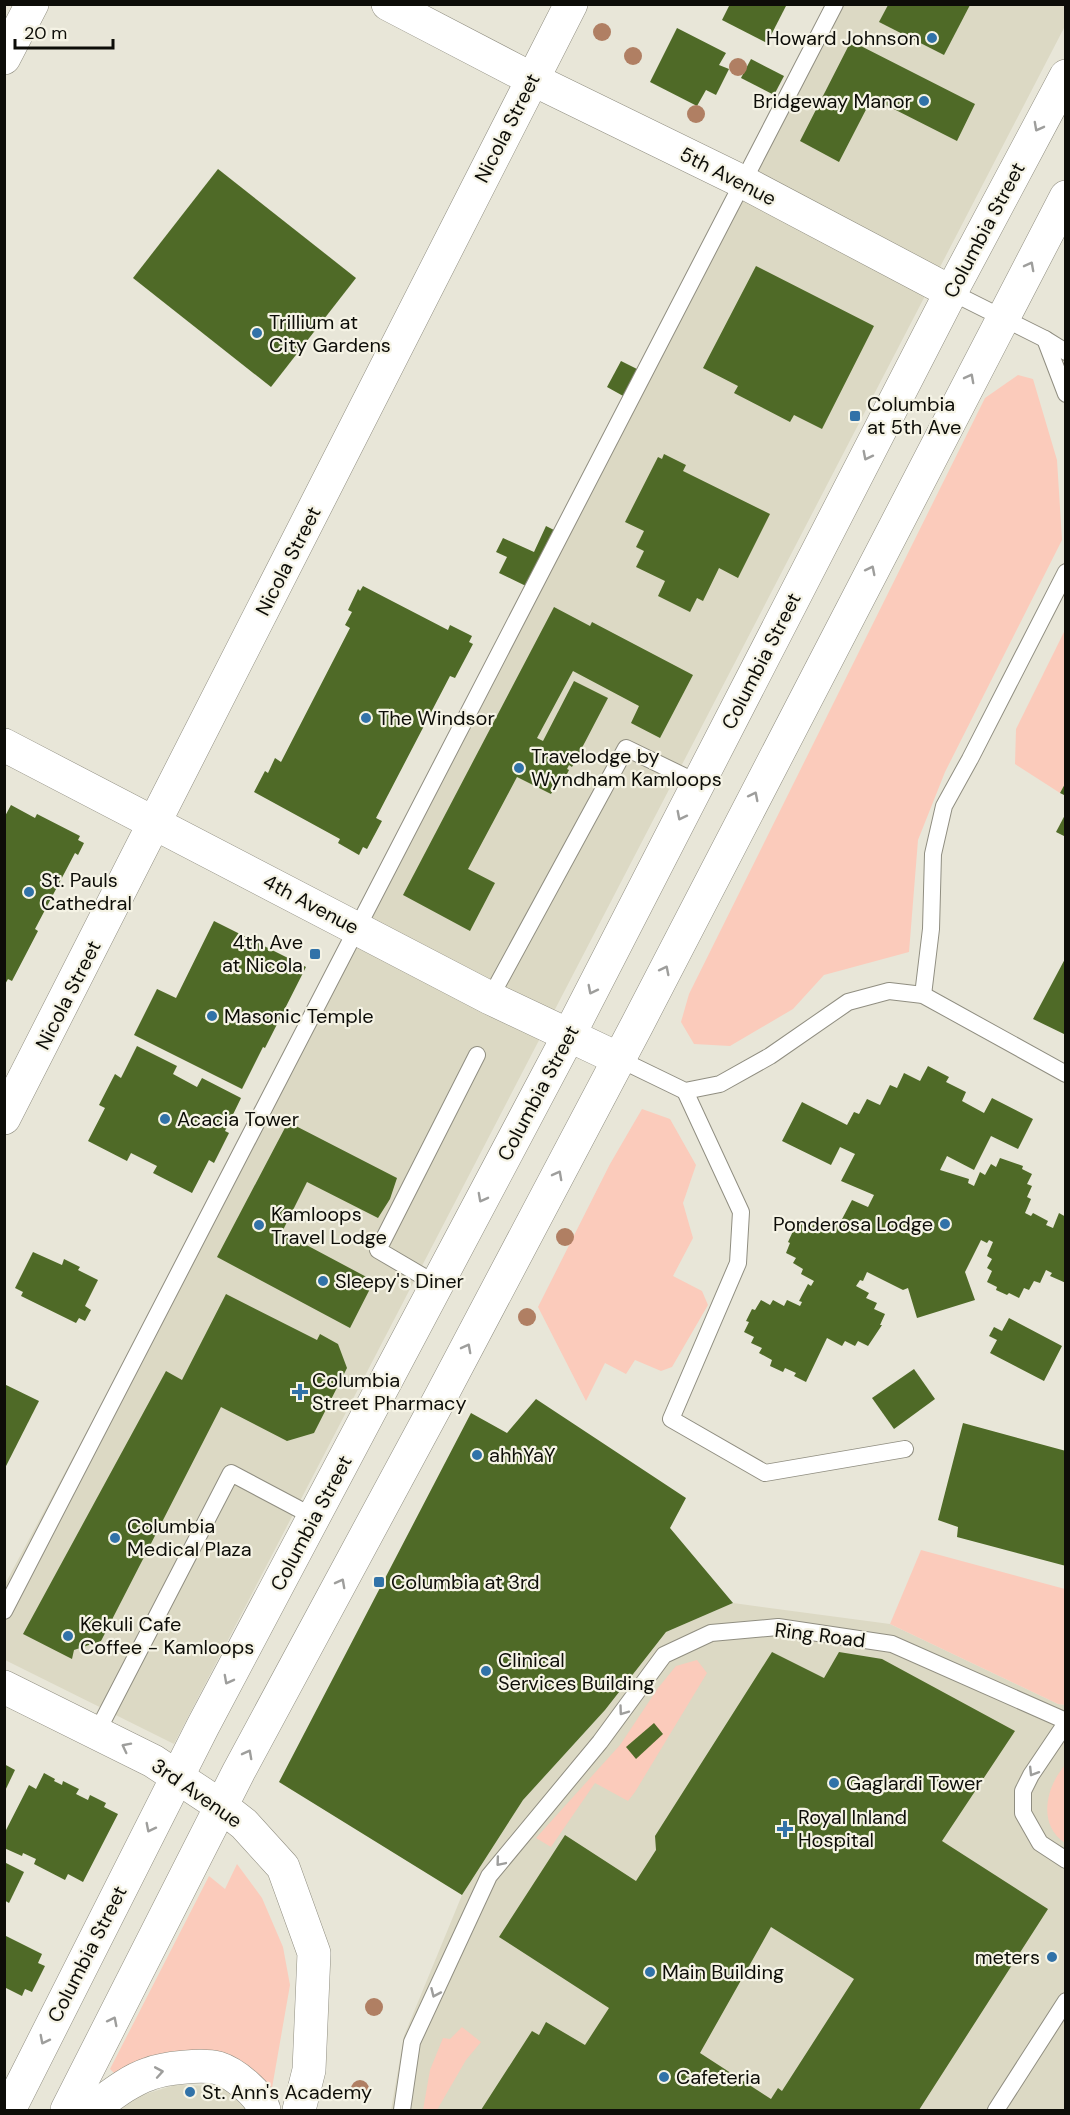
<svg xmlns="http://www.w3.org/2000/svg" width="1070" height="2115" viewBox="0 0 1070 2115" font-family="'DM Sans',sans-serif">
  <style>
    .built { fill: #dcd9c4 }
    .green { fill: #fbcbbb }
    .building { fill: #4f6a27; fill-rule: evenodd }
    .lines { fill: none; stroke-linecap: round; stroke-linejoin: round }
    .lane-casing { stroke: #908e81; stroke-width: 18 }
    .street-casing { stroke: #908e81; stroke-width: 34 }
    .secondary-casing { stroke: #908e81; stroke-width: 34 }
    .lane { stroke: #fff; stroke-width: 16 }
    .street { stroke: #fff; stroke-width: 33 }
    .secondary { stroke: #fff; stroke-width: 33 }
    .tree { fill: #b07f63 }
    .oneway { stroke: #9e9e9c }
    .poi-dot { fill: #3172a8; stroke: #f5f3e5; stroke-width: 2 }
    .labels { text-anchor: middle; stroke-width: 4.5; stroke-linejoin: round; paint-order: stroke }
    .poi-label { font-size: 20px; fill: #0d0d08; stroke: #f5f3e5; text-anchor: start }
    .street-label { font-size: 20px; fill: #0d0d08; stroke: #f5f3e5 }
  </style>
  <rect width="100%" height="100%" fill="#e8e6d8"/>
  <!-- built -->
  <g class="built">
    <path d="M833,5H1065V26L174,1744L5,1660L4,1586L347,946Z"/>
    <path d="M733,1603L890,1624L1058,1704L1065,1705V2110H391L404,2036L462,1895L523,1800L605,1710L666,1632Z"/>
    <path d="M175,2085L224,2086L246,2110H121L129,2099Z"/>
  </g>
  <!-- green -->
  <g class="green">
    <path d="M1018,375L1033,379L1057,460L1062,540L945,772L918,840L909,952L824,975L793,1009L730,1046L694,1044L681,1022L689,994L985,398Z"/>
    <path d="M1065,630L1066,782L1060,793L1015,764L1016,729Z"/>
    <path d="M642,1109L670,1119L696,1165L683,1203L693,1238L673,1276L702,1291L708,1305L672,1367L661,1371L635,1360L626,1374L605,1363L586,1401L538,1307L610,1164Z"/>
    <path d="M921,1550L1065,1589V1705L1058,1704L890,1624Z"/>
    <path d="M697,1660L707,1673L635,1792L628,1801L595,1783L551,1847L536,1838L620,1745L658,1688L676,1666Z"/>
    <path d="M1065,1765V1843C1037,1824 1046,1787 1065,1765Z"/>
    <path d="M237,1864L262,1898L283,1947L290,1985L272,2088C263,2080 254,2070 244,2064C201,2035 159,2057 117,2076L110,2069L209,1876L225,1889Z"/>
    <path d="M462,2027L481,2042L466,2060L437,2110H423L430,2070L443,2038L450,2039Z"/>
  </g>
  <!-- building -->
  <g class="building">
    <path d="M730,4H787L767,43L722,20Z"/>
    <path d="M888,5H970L944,55L879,22Z"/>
    <path d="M677,28L726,53L719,65L729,69L716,95L706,90L697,106L650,82Z"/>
    <path d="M851,41L975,104L957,141L872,98L839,162L800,141Z"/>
    <path d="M751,59L784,76L774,95L741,78Z"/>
    <path d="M218,169L356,278L271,387L133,278Z"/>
    <path d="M756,266L874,326L822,429L794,415L790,422L734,393L738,386L703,368Z"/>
    <path d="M621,361L639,370L625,397L607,387Z"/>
    <path d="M664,454L686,465L683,471L770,514L738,578L719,568L703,601L697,598L690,612L658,596L665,581L636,567L644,551L636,547L644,531L625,522L658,457L662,459Z"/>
    <path d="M546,526L560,533L528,587L499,573L507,557L496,552L503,538L534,552Z"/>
    <path d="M363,586L448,630L450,625L472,636L469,642L473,644L455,678L450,676L376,818L382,821L367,849L363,847L359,855L338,843L340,839L254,792L265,771L268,773L275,758L281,762L350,628L345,625L352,612L348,610L358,589L360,591Z"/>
    <path d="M554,607L590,626L592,622L693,675L660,738L631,723L639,706L573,671L537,738L543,741L574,681L608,698L572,767L569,765L567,769L569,770L563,782L559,780L551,794L517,777L468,869L495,883L470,931L403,895Z"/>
    <path d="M1066,782V796L1060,793Z"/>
    <path d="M11,805L35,818L37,814L80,836L78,840L84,843L78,855L75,853L35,929L38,931L12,981L8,979L4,986V818Z"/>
    <path d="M1066,813V837L1056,832Z"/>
    <path d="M214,921L306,967L265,1048L263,1047L242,1089L134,1035L157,989L176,998Z"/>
    <path d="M1066,957V1035L1033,1019Z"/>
    <path d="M137,1046L177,1066L173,1074L197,1087L202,1078L241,1098L225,1131L229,1133L214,1163L209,1160L192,1193L153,1173L157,1166L131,1153L127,1161L88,1141L105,1108L99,1105L115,1074L121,1078Z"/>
    <path d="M928,1066L949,1077L946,1082L966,1092L962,1101L984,1113L992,1098L1033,1119L1018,1149L991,1136L974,1170L947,1156L940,1170L969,1179L968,1183L974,1186L980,1172L985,1175L991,1164L996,1167L1000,1158L1023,1166L1022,1169L1032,1174L1027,1184L1032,1186L1027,1197L1031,1199L1025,1213L1031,1216L1033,1213L1048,1221L1046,1225L1053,1228L1059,1213L1066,1217V1283L1050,1276L1052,1273L1046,1270L1040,1283L1034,1281L1029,1290L1024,1288L1019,1298L1009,1293L1007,1295L996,1290L997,1287L987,1282L992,1271L987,1268L992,1259L987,1256L993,1242L989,1240L987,1243L981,1240L965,1272L975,1300L917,1318L908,1288L903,1290L867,1272L863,1281L860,1280L856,1286L869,1293L866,1298L877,1303L874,1309L885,1314L880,1325H882L868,1346L858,1341L855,1346L845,1341L842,1346L827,1338L806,1382L794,1376L796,1373L785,1368L783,1372L770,1366L772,1360L759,1353L762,1348L751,1343L754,1337L744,1332L749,1322L746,1321L752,1309L755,1310L761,1300L770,1305L773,1300L784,1306L787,1300L800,1306L802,1302L799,1301L808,1284L811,1286L814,1281L801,1274L803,1269L793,1263L796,1258L786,1253L790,1243L788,1242L794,1229L797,1230L801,1222L812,1227L814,1221L824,1226L828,1220L841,1227L843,1223L841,1221L852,1200L868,1207L874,1195L841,1181L855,1154L840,1147L831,1165L782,1141L802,1102L847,1125L854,1112L859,1114L867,1099L880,1105L890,1085L897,1088L904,1073L920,1081Z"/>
    <path d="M288,1122L397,1178L390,1199L378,1218L307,1182L282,1232L374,1281L350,1328L217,1257Z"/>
    <path d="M33,1252L62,1265L64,1259L80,1267L78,1270L98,1280L85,1306L91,1310L85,1321L79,1318L76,1323L21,1296L23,1292L15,1288Z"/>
    <path d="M226,1294L317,1340L320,1334L338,1344L347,1368L314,1433L287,1441L221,1407L101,1641L74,1650L72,1659L23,1634L166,1371L182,1380Z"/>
    <path d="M1009,1318L1062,1346L1044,1381L990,1353L997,1340L989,1336L994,1327L1002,1331Z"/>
    <path d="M914,1369L935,1399L894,1429L872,1398Z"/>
    <path d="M4,1384L39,1401L4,1470Z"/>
    <path d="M536,1399L686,1498L670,1528L733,1603L666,1632L605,1710L523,1800L462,1895L279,1782L471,1413L507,1433Z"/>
    <path d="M963,1423L1066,1451V1566L957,1537L958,1527L938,1520Z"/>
    <path d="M772,1652L824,1678L839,1652L882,1659L1015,1731L942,1841L1048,1909L919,2110H481L532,2031L539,2035L546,2022L585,2045L609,2008L499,1937L565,1835L636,1881L656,1850L655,1836ZM771,1927L854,1979L782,2091L778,2088L771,2099L700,2053Z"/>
    <path d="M654,1723L663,1734L636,1759L626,1747Z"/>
    <path d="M4,1764L15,1770L4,1793Z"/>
    <path d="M44,1773L55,1779L54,1781L62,1785L63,1781L79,1789L76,1794L88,1800L90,1795L106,1803L104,1807L118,1814L83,1882L68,1874L65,1880L34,1864L36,1859L23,1853L22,1856L4,1848V1834L29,1785L36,1789Z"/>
    <path d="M4,1862L24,1872L9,1903L4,1900Z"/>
    <path d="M4,1935L42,1954L38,1963L45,1966L32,1992L25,1989L22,1996L4,1987Z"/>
  </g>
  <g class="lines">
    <defs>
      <g id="lane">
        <path d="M951,292L1045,339L1066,352"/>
        <path d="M1045,339L1066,394"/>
        <path d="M923,995L931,929L933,854L944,806L970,759L1066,572"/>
        <path d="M490,998L626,748L698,783"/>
        <path d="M619,1059L685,1091L720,1084L770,1056L848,1002L889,991L923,995L1066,1074"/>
        <path d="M685,1091L741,1212L738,1263L671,1419L765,1473L905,1449"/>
        <path d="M436,1284L378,1250L477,1055"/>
        <path d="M4,1611L835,4"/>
        <path d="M1066,1723L1031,1775L1023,1791V1813L1040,1843L1066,1860"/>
        <path d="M97,1732L231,1473L314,1517"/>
        <path d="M402,2110L412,2042L489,1876L600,1742L664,1655L711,1633L778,1627L892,1644L1066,1721"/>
        <path d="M996,2110L1066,2001"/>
      </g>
      <g id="street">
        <path d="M388,4L532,79L743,182L951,292"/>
        <path d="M4,58L32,4"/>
        <path d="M4,1118L571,4"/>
        <path d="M221,1806L244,1824L283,1867L314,1953L309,2070L299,2110"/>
      </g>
      <g id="secondary">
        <path d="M4,745L490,998L619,1059"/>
        <path d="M4,1687L153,1761L221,1806"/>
        <path d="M9,2110L203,1726L569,1035L951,292L1066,76"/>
        <path d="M67,2110L239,1771L439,1400L637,1025L1066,197"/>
        <path d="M91,2110C109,2097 128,2081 149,2074C164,2068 202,2064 218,2068C234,2073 260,2094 264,2110"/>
      </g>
    </defs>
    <!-- lane casing -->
    <use href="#lane" class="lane-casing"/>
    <!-- street casing -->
    <use href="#street" class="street-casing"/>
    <!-- secondary casing -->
    <use href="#secondary" class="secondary-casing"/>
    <!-- lane -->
    <use href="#lane" class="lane"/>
    <!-- street -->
    <use href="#street" class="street"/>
    <!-- secondary -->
    <use href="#secondary" class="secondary"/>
  </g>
  <!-- trees -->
  <g class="tree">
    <circle cx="602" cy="32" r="9"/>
    <circle cx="633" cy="56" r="9"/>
    <circle cx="738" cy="67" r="9"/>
    <circle cx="696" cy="114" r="9"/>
    <circle cx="565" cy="1237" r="9"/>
    <circle cx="527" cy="1317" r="9"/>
    <circle cx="374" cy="2007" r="9"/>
    <circle cx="360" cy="2089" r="9"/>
  </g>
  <!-- one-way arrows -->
  <defs><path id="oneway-chevron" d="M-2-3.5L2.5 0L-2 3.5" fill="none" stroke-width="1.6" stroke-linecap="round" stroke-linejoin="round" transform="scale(1.5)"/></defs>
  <g class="oneway">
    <use href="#oneway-chevron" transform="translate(1038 127) rotate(118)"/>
    <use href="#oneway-chevron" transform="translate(1030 266) rotate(-62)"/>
    <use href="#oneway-chevron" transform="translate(970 378) rotate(-62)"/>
    <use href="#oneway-chevron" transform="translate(867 456) rotate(117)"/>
    <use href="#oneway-chevron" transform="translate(871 570) rotate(-63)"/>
    <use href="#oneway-chevron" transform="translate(754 796) rotate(-63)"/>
    <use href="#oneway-chevron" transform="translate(681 816) rotate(117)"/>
    <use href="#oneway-chevron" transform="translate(665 970) rotate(-63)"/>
    <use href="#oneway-chevron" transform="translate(592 990) rotate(117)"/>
    <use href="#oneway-chevron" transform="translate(558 1175) rotate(-62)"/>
    <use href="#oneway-chevron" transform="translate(482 1198) rotate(118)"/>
    <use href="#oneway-chevron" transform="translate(467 1348) rotate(-62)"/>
    <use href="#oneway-chevron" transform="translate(341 1583) rotate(-62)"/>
    <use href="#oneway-chevron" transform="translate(228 1680) rotate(118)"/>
    <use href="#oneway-chevron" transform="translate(623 1711) rotate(126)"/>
    <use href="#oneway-chevron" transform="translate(126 1747) rotate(-153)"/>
    <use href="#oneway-chevron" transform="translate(248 1754) rotate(-62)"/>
    <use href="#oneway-chevron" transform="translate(1033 1772) rotate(122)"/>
    <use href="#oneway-chevron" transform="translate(150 1828) rotate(117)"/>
    <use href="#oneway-chevron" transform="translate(500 1862) rotate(130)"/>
    <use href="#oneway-chevron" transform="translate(435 1993) rotate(114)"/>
    <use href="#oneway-chevron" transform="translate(113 2021) rotate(-63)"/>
    <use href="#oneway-chevron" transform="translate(44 2040) rotate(117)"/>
    <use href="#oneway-chevron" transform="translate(159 2072) rotate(-10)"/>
  </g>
  <!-- markers -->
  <g class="poi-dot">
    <circle cx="932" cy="38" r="6"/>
    <circle cx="924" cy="101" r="6"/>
    <circle cx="257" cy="333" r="6"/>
    <rect x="849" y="410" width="12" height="12" rx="3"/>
    <circle cx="366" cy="718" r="6"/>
    <circle cx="519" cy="768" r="6"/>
    <circle cx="29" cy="892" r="6"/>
    <rect x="309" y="948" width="12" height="12" rx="3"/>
    <circle cx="212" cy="1016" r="6"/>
    <circle cx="165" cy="1119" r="6"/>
    <circle cx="945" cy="1224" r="6"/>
    <circle cx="259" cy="1225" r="6"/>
    <circle cx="323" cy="1281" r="6"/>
    <path d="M297 1383h6v6h6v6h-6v6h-6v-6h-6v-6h6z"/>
    <circle cx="477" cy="1455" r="6"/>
    <circle cx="115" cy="1538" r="6"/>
    <rect x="373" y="1576" width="12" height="12" rx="3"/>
    <circle cx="68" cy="1636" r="6"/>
    <circle cx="486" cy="1671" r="6"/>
    <circle cx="834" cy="1783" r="6"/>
    <path d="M782 1820h6v6h6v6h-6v6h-6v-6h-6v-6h6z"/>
    <circle cx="1052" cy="1957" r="6"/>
    <circle cx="650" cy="1972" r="6"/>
    <circle cx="664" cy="2077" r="6"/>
    <circle cx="190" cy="2092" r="6"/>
  </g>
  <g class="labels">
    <!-- poi labels -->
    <g class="poi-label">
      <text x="920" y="45" text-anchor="end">Howard Johnson</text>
      <text x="912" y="108" text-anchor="end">Bridgeway Manor</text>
      <text x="269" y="329">Trillium at<tspan x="269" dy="23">City Gardens</tspan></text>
      <text x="867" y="411">Columbia<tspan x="867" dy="23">at 5th Ave</tspan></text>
      <text x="378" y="725">The Windsor</text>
      <text x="531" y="763">Travelodge by<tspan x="531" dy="23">Wyndham Kamloops</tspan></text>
      <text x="41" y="887">St. Pauls<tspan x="41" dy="23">Cathedral</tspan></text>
      <text x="303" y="949" text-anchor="end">4th Ave<tspan x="303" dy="23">at Nicola</tspan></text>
      <text x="224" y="1023">Masonic Temple</text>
      <text x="177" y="1126">Acacia Tower</text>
      <text x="271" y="1221">Kamloops<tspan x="271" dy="23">Travel Lodge</tspan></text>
      <text x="933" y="1231" text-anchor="end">Ponderosa Lodge</text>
      <text x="335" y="1288">Sleepy's Diner</text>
      <text x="312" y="1387">Columbia<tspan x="312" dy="23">Street Pharmacy</tspan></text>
      <text x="489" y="1462">ahhYaY</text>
      <text x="127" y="1533">Columbia<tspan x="127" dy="23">Medical Plaza</tspan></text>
      <text x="391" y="1589">Columbia at 3rd</text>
      <text x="80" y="1631">Kekuli Cafe<tspan x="80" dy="23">Coffee - Kamloops</tspan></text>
      <text x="498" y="1667">Clinical<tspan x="498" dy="23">Services Building</tspan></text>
      <text x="846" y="1790">Gaglardi Tower</text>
      <text x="798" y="1824">Royal Inland<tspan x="798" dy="23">Hospital</tspan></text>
      <text x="1040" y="1964" text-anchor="end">meters</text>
      <text x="662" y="1979">Main Building</text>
      <text x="676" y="2084">Cafeteria</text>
      <text x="202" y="2099">St. Ann's Academy</text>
    </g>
    <!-- street labels -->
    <g class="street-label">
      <text transform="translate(507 128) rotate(-63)" y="7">Nicola Street</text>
      <text transform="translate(728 176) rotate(27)" y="7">5th Avenue</text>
      <text transform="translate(984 230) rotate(-62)" y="7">Columbia Street</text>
      <text transform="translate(288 561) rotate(-63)" y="7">Nicola Street</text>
      <text transform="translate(761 661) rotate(-63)" y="7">Columbia Street</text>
      <text transform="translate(311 904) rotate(28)" y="7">4th Avenue</text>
      <text transform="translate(68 995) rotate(-63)" y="7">Nicola Street</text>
      <text transform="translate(538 1093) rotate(-62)" y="7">Columbia Street</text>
      <text transform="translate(311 1523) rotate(-62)" y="7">Columbia Street</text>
      <text transform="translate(820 1635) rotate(7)" y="7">Ring Road</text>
      <text transform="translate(197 1793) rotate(35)" y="7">3rd Avenue</text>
      <text transform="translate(87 1954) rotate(-63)" y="7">Columbia Street</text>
    </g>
  </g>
  <!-- border -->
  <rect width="1070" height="2115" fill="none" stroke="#0d0d08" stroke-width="12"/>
  <!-- scale -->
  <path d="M15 39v9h98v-9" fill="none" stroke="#0d0d08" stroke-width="3"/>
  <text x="24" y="39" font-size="18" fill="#0d0d08" stroke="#f5f3e5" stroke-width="4.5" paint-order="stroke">20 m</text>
</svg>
